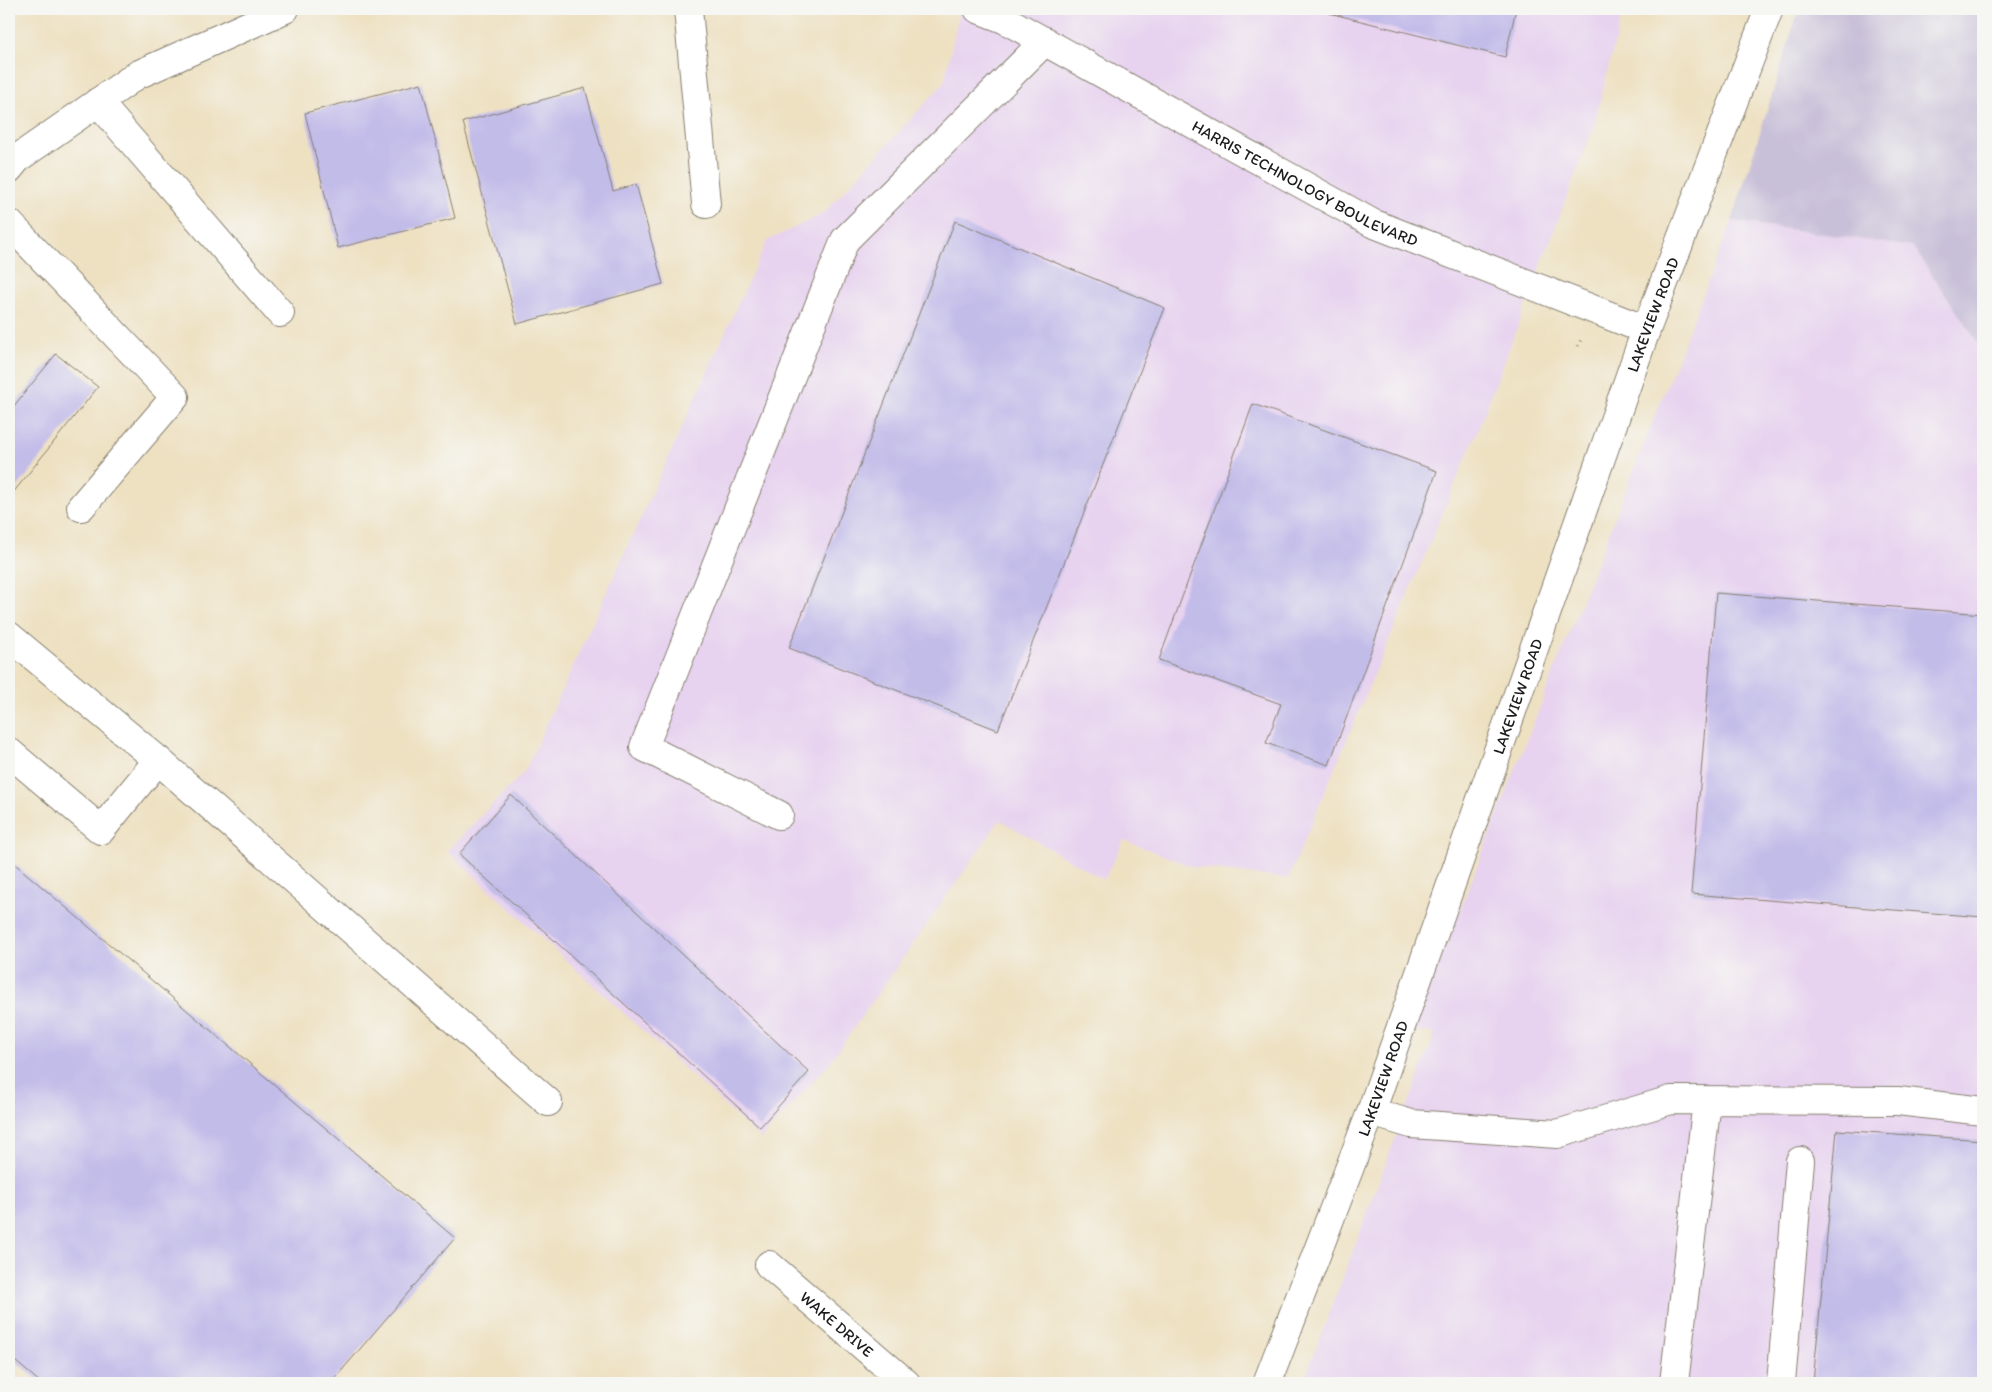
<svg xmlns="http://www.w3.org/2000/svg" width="1992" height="1392" viewBox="0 0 1992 1392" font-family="Itim,sans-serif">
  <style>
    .built { fill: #e7d2ef }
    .industrial { fill: #c8bfd8 }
    .building { fill: #c2bce9 }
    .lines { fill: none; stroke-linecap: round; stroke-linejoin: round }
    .minor-casing { stroke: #857e6f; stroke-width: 30 }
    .major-casing { stroke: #857e6f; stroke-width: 30 }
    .path { stroke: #857e6f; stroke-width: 3; stroke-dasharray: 1 4; stroke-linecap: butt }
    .minor { stroke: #fff; stroke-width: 28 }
    .major { stroke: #fff; stroke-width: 28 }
    .labels { text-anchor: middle; stroke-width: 4; stroke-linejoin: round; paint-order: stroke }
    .street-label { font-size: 16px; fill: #1c1c1c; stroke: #f6f6f2 }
  </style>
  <rect width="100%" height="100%" fill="#f6f6f2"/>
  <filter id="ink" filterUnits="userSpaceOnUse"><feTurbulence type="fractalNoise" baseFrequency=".02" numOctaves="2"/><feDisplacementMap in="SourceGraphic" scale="10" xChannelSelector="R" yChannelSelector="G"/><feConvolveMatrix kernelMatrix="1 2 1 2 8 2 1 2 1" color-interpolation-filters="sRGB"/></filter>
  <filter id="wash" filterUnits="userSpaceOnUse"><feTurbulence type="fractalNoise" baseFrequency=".0096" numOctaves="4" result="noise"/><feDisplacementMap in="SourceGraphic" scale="20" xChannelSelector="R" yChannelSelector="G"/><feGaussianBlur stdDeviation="1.12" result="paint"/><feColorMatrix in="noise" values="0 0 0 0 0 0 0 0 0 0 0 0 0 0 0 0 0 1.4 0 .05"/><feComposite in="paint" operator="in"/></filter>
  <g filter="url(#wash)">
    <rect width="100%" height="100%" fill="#eee1c2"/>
    <!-- built -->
    <g class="built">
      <path d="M960,9H1623L1594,126L1479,427L1288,879L1193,867L1124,840L1104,880L1000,820L830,1062L761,1139L447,851L525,771L767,241L823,214L944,83Z"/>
      <path d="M1732,221L1913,247L1983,350V1383H1303L1435,1033L1412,1031Z"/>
    </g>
    <!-- industrial -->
    <path class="industrial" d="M1799,9H1983V350L1913,247L1732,221Z"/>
    <g id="blocks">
      <!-- building -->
      <g class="building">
        <path d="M1330,9H1516L1505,57L1329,13Z"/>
        <path d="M421,83L455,218L338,248L305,113Z"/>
        <path d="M585,88L613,191L636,184L663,284L517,324L463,122Z"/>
        <path d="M955,221L1165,308L998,730L789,648Z"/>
        <path d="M56,354L98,387L12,494L9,491V412Z"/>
        <path d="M1253,404L1437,471L1329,765L1266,743L1281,704L1159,660Z"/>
        <path d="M1716,593L1983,614V917L1691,894Z"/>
        <path d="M511,795L809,1072L760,1127L459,854Z"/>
        <path d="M9,859L455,1238L331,1383H41L9,1356Z"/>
        <path d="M1837,1130L1983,1140V1383H1813Z"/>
      </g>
    </g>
  </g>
  <g filter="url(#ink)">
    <use href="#blocks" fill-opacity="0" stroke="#857e6f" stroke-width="1"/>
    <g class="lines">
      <defs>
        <g id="minor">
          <path d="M688,9L706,204"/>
          <path id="s1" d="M978,9L1004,19L1372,223L1646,330"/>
          <path d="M98,102L280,313"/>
          <path d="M9,169L18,158L137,75L285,9"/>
          <path d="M9,223L175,397L81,507"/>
          <path d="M9,636L158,760L548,1102"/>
          <path d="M9,752L101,830L158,760"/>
          <path d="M779,815L644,747L845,240L1045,41"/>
          <path d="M1371,1112L1411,1124L1557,1134L1671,1100L1898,1101L1983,1111"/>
          <path id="s2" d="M769,1265L906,1383"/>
          <path d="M1674,1383L1707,1101"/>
          <path d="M1781,1383L1800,1161"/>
        </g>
        <g id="major">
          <path id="s3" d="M1267,1383L1371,1112L1646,330L1769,9"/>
        </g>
      </defs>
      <!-- minor casing -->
      <use href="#minor" class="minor-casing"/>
      <!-- major casing -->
      <use href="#major" class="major-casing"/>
      <!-- path -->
      <path class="path" d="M1578,346L1582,337"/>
      <!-- minor -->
      <use href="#minor" class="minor"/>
      <!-- major -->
      <use href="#major" class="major"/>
    </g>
  </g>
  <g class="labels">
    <!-- street labels -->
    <g class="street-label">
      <text dy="6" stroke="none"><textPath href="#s1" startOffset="371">HARRIS TECHNOLOGY BOULEVARD</textPath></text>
      <text dy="6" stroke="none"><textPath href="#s3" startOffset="1136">LAKEVIEW ROAD</textPath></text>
      <text dy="6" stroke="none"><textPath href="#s3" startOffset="731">LAKEVIEW ROAD</textPath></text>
      <text dy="6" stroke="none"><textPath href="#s3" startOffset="326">LAKEVIEW ROAD</textPath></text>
      <text dy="6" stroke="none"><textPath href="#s2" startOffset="90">WAKE DRIVE</textPath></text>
    </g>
  </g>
  <!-- margin -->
  <rect width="1992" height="1392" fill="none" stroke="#f6f6f2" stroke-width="30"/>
</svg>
